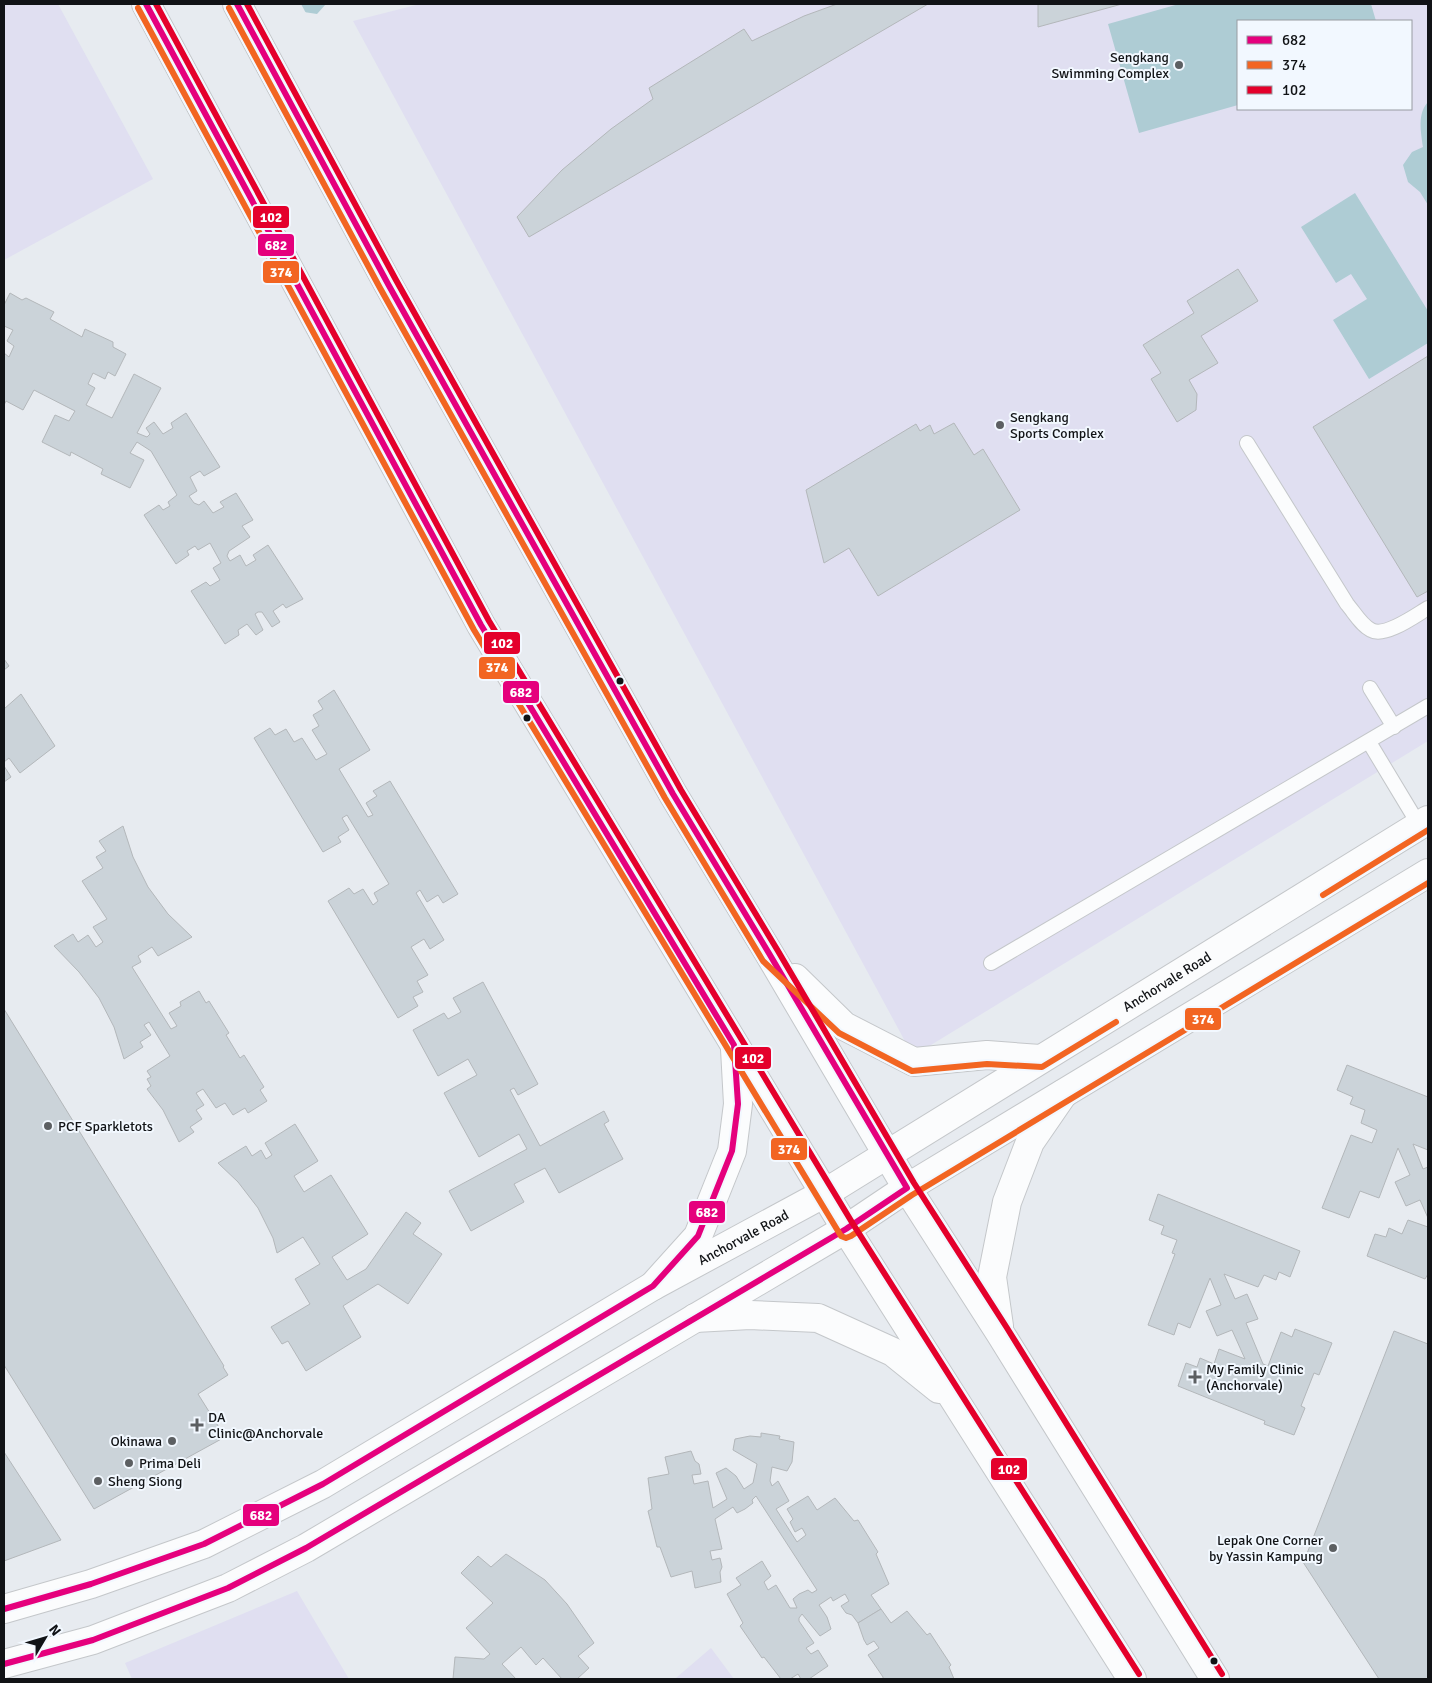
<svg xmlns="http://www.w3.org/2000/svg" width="1432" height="1683" viewBox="0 0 1432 1683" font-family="Signika,sans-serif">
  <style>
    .green { fill: #e0dff1; fill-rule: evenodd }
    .water { fill: #aeccd4 }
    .pier { fill: #e7ebf0 }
    .building { fill: #cbd3d9; stroke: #b3b7ba }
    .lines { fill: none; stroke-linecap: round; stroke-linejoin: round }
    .service-casing { stroke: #c4c7ca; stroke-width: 16 }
    .tertiary-casing { stroke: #c4c7ca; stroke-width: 30 }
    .secondary-casing { stroke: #c4c7ca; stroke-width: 30 }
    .service { stroke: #fbfcfd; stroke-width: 14 }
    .tertiary { stroke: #fbfcfd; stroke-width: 28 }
    .secondary { stroke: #fbfcfd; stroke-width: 28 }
    .bus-1-casing { stroke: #f2f8ff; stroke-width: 10 }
    .bus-2-casing { stroke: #f2f8ff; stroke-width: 10 }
    .bus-3-casing { stroke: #f2f8ff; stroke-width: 10 }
    .bus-1 { stroke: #e5007d; stroke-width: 6 }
    .bus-2 { stroke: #f26522; stroke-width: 6 }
    .bus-3 { stroke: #e4002b; stroke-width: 6 }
    .poi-dot { fill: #5c5f62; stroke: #f2f8ff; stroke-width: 2 }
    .bus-dot { fill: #111316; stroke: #f2f8ff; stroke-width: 2 }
    .labels { text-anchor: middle; stroke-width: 4; stroke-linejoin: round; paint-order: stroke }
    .poi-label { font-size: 14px; fill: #111316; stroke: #f2f8ff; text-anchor: start }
    .street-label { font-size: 14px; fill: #111316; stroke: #f2f8ff }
    .line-badge { stroke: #f2f8ff; stroke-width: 2 }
    .badge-label { font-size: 14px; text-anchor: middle; font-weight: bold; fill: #fff }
  </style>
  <rect width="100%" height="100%" fill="#e7ebf0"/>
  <!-- green -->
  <g class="green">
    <path d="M4,4H58L153,179L4,260Z"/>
    <path d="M420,4H1428V741L913,1056L353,21ZM1238,21H1411V109H1238Z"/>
    <path d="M297,1591L349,1679H132L125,1663Z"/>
    <path d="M711,1648L734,1679H677L676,1678Z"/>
  </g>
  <!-- water -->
  <g class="water">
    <path d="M250,4H326L317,14Z"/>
    <path d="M1179,4H1371L1376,21H1238V105L1139,133L1108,24Z"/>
    <path d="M1428,102V205L1420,192L1408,182L1403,165L1412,152L1423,147C1421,132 1417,114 1428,102Z"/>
    <path d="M1355,193L1428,311V343L1369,379L1333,320L1367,299L1351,274L1336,283L1301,227Z"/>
  </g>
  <!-- pier -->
  <path class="pier" d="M247,4H301L307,15L249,6Z"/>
  <!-- building -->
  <g class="building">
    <path d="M837,4H928L529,237L517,217L562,170L611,129L653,99L649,88L744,29L752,41L804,16Z"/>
    <path d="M1038,4H1122L1038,27Z"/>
    <path d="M1238,269L1258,301L1201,336L1218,363L1189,380L1197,394L1196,410L1177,422L1151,379L1161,373L1143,345L1194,313L1187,301Z"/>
    <path d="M10,293L22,300L26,298L54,312L50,319L82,337L85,329L113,342V347L126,354L115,376L108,372L105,379L93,373L88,384L95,388L86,405L112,418L134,374L161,388L137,433L147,437L150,434L146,428L154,422L163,434L173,428L171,423L186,413L220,467L204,476L200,471L190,477L197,491L189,496L194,503L199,505L204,501L213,513L224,507L220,502L236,493L253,520L242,526L250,537L229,551L227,556L230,561L240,555L246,566L256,560L253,555L268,545L303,599L286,608L283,604L273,611L280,622L272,627L262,612H258L255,614L263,630L256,635L247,624L238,630L239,635L225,644L191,591L206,582L210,586L220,580L213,568L221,563L210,543L198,550L195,546L187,551L189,555L176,564L144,515L159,505L163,510L170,506L168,502L177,495L151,451L137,442L130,453L144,460L130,488L101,474L103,469L71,452L70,456L42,442L55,415L69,421L75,411L34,390L23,410L6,401L4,405V353L9,357L14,346L7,341L13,330L4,326V305Z"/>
    <path d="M1428,356V591L1417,597L1313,427Z"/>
    <path d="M954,423L974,455L983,449L1020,510L878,596L849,548L824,563L806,490L916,424L920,431L930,425L934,434Z"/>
    <path d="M4,659L9,666L4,670Z"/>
    <path d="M334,690L370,750L339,769L368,817L373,815L366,803L377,796L373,791L390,781L458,894L443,903L438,895L427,902L420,890L416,893L444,940L430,949L424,939L411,947L428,975L417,981L423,992L413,997L418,1006L398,1018L328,901L349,888L354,894L363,889L373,905L378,901L374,893L389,884L347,815L342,818L349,830L338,837L341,842L323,852L254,738L270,728L275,735L286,729L294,742L302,738L316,760L327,754L312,730L319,726L313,715L323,709L318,701Z"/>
    <path d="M21,694L55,746L20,773L9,758L4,762V709Z"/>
    <path d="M4,766L11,777L4,782Z"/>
    <path d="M123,826L133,857L148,887L168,914L192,937L158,956L152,947L138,956L141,962L132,967L171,1029L177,1026L169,1013L181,1006L180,1002L199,991L206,1003L209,1001L229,1033L226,1035L240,1058L244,1055L264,1087L260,1090L267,1101L248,1113L245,1108L233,1115L225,1103L216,1108L203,1089L196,1093L204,1105L196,1110L202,1119L190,1127L194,1132L179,1142L163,1110L147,1089L151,1086L147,1079L151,1077L147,1071L170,1056L149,1022L144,1025L151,1035L140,1042L143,1047L124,1059L114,1027L99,998L79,972L54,946L73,934L78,942L88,935L96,947L103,942L93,927L107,919L82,881L103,868L96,857L106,851L99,841Z"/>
    <path d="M483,982L538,1084L518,1095L514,1088L510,1090L540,1146L604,1111L609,1121L604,1124L623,1159L559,1193L545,1168L514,1184L524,1202L471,1231L449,1191L527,1149L519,1134L479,1157L444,1093L477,1075L468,1059L438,1076L413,1030L444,1013L448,1019L461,1012L453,998Z"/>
    <path d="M4,1009L224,1366L223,1367L228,1375L198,1394L225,1437L94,1509L4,1365Z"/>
    <path d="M1347,1065L1428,1097V1150L1413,1144L1423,1169L1428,1167V1218L1420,1200L1406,1206L1395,1182L1410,1175L1398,1148L1379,1198L1360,1191L1349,1218L1322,1208L1351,1135L1372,1143L1377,1130L1361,1123L1365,1110L1350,1104L1353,1097L1337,1090Z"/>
    <path d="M295,1124L318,1161L294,1176L304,1192L331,1175L368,1234L332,1257L347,1280L366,1269L406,1212L421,1223L413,1234L442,1254L408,1304L378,1284L343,1306L361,1337L306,1371L288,1341L282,1344L271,1327L310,1304L295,1279L320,1264L303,1237L277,1253L273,1238L258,1208L238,1182L218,1163L246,1146L252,1156L261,1150L266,1159L272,1155L265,1143Z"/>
    <path d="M1158,1194L1300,1251L1290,1277L1279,1272L1276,1280L1264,1275L1258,1287L1224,1274L1235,1299L1247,1294L1258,1319L1246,1323L1263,1364L1268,1366L1281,1332L1292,1337L1295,1329L1332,1343L1319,1375L1314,1373L1301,1406L1305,1408L1294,1435L1264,1424L1265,1421L1178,1386L1186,1363L1197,1367L1200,1358L1214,1364L1219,1349L1245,1359L1232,1330L1217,1336L1206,1311L1221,1305L1210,1278L1190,1328L1178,1323L1174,1335L1148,1325L1175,1254L1172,1253L1177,1240L1161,1234L1164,1226L1149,1220Z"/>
    <path d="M1408,1220L1428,1227V1274L1425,1279L1367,1256L1375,1234L1386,1237L1389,1228L1402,1234Z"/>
    <path d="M1394,1331L1428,1344V1679H1379L1301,1559L1306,1556Z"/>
    <path d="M761,1433L780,1436L779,1439L794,1442L792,1462L787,1471L772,1467L770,1481L772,1486L778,1481L789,1501L776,1509L797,1542L806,1535L802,1528L795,1532L790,1522L793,1519L787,1509L808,1496L817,1510L835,1498L854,1521L858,1520L878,1552L876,1554L889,1584L871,1595L881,1609L858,1623L852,1615L846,1613L841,1606L849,1601L845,1594L833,1601L831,1597L819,1605L827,1617L831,1629L820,1636L802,1614L799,1618V1621L814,1643L806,1648L811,1654L818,1650L828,1666L809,1679H801L798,1674L790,1679H781L764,1657L762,1658L740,1626L743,1623L727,1594L741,1585L736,1578L762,1561L771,1576L764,1582L768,1590L776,1585L790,1608H797L793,1599L799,1594L808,1590L812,1593L817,1590L756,1496L752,1500L753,1503L745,1509L737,1513L733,1507L715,1519L722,1549L710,1551L712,1560L720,1558L722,1567L720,1572L721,1582L695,1588L692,1571L671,1577L660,1547H657L648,1511L652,1509L648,1478L669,1474L665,1457L691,1451L695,1461L699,1464L701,1474L692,1475L694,1484L708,1481L713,1508L727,1499L716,1473L726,1468L736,1476L744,1489L753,1483L757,1464L733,1450L735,1439L750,1436L761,1437Z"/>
    <path d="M4,1452L61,1540L4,1561Z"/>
    <path d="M506,1554L545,1580L567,1604L594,1643L578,1656L589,1668L577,1679H562L543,1658L536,1665L521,1647L502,1664L516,1679H453L455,1657L484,1659L490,1654L466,1628L493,1603L461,1573L478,1556L491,1567Z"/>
    <path d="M881,1609L891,1623L907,1611L927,1635L930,1633L951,1665L949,1667L954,1679H883V1677L868,1655L879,1648L874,1641L867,1645L864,1640L858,1623Z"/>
  </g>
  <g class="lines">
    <defs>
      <g id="service">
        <path d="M1247,443L1347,604C1354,612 1361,625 1371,630C1385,638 1416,615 1428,608"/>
        <path d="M1370,688L1394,727"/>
        <path d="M1369,742L1419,825"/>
        <path d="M991,963L1428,706"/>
      </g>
      <g id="tertiary">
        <path id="s1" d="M4,1609L91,1584L204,1544L323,1484L653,1286L825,1193L1428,820"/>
        <path d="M4,1664L93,1640L228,1588L306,1548L846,1229L907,1188L1428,873"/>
      </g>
      <g id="secondary">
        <path d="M146,4L481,625L846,1229L1132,1679"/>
        <path d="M237,4L388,284L673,794L770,955L907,1188L1000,1333L1215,1679"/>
        <path d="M795,978L844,1026L914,1062L987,1055L1040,1059"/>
        <path d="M653,1286L698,1236L732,1151L738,1104L735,1049"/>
        <path d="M695,1318L750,1315L818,1318L893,1352L939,1389"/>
        <path d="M999,1326L992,1277L1007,1202L1030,1142L1063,1094"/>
      </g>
    </defs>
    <!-- service casing -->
    <use href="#service" class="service-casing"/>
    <!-- tertiary casing -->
    <use href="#tertiary" class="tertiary-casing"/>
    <!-- secondary casing -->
    <use href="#secondary" class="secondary-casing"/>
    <!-- service -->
    <use href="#service" class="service"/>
    <!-- tertiary -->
    <use href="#tertiary" class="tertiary"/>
    <!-- secondary -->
    <use href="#secondary" class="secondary"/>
    <defs>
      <g id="bus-1">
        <path d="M4,1609L91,1584L204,1544L323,1484L653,1286L698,1236L732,1151L738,1104L734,1045L481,625L146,4"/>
        <path d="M4,1664L93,1640L228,1588L306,1548L846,1229L907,1188L770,955L673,794L388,284L237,4"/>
      </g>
      <g id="bus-2">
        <path d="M138,8L474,630L841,1236L846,1238L851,1236L912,1195L1428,883"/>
        <path d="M229,8L380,288L665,798L763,961L839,1033L912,1071L987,1064L1042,1067L1116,1022"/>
        <path d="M1323,895L1428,830"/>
      </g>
      <g id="bus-3">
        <path d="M156,4L489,621L853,1224L1139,1674"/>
        <path d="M247,4L396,280L681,790L778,951L914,1183L1007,1328L1222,1674"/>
      </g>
    </defs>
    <!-- bus-1 casing -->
    <use href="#bus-1" class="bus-1-casing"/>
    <!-- bus-2 casing -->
    <use href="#bus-2" class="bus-2-casing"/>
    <!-- bus-3 casing -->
    <use href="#bus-3" class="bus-3-casing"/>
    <!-- bus-1 -->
    <use href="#bus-1" class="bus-1"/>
    <!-- bus-2 -->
    <use href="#bus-2" class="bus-2"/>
    <!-- bus-3 -->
    <use href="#bus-3" class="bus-3"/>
  </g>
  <!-- markers -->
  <g class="poi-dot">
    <circle cx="1179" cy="65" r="5"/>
    <circle cx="1000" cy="425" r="5"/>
    <circle cx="48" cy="1126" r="5"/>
    <path d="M1192.5 1369.5h5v5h5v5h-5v5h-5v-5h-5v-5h5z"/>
    <path d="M194.5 1417.5h5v5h5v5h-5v5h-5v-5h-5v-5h5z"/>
    <circle cx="172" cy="1441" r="5"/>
    <circle cx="129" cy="1463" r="5"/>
    <circle cx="98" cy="1481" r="5"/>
    <circle cx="1333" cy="1548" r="5"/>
  </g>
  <g class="bus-dot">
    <circle cx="620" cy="681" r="4.5"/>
    <circle cx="527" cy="718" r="4.5"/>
    <circle cx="1214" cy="1661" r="4.5"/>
  </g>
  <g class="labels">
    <!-- poi labels -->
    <g class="poi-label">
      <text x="1169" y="62" text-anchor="end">Sengkang<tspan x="1169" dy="16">Swimming Complex</tspan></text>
      <text x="1010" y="422">Sengkang<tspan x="1010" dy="16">Sports Complex</tspan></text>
      <text x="58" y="1131">PCF Sparkletots</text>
      <text x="1206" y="1374">My Family Clinic<tspan x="1206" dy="16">(Anchorvale)</tspan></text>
      <text x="208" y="1422">DA<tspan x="208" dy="16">Clinic@Anchorvale</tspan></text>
      <text x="162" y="1446" text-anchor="end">Okinawa</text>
      <text x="139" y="1468">Prima Deli</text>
      <text x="108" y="1486">Sheng Siong</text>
      <text x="1323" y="1545" text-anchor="end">Lepak One Corner<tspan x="1323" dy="16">by Yassin Kampung</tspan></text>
    </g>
    <!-- street labels -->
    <g class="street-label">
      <text dy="5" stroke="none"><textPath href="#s1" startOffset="1326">Anchorvale Road</textPath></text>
      <text dy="5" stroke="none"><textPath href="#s1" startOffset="831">Anchorvale Road</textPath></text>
    </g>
  </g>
  <g class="line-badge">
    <rect x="252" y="205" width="38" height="24" rx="5" fill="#e4002b"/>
    <rect x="257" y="233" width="38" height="24" rx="5" fill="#e5007d"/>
    <rect x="262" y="260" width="38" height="24" rx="5" fill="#f26522"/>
    <rect x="483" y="631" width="38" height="24" rx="5" fill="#e4002b"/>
    <rect x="478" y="656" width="38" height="24" rx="5" fill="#f26522"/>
    <rect x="502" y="680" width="38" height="24" rx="5" fill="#e5007d"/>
    <rect x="1184" y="1007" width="38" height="24" rx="5" fill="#f26522"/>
    <rect x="734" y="1046" width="38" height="24" rx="5" fill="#e4002b"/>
    <rect x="770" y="1137" width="38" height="24" rx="5" fill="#f26522"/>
    <rect x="688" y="1200" width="38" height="24" rx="5" fill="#e5007d"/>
    <rect x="990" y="1457" width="38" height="24" rx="5" fill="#e4002b"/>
    <rect x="242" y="1503" width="38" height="24" rx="5" fill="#e5007d"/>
  </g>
  <g class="badge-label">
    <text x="271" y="222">102</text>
    <text x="276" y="250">682</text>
    <text x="281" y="277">374</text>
    <text x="502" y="648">102</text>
    <text x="497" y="672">374</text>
    <text x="521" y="697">682</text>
    <text x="1203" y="1024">374</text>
    <text x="753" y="1063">102</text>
    <text x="789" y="1154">374</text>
    <text x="707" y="1217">682</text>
    <text x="1009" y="1474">102</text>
    <text x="261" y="1520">682</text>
  </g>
  <!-- border -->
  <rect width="1432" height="1683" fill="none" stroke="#111316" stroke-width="10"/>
  <!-- legend -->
  <rect x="1237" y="20" width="175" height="90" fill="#f2f8ff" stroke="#989ca2"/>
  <rect x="1247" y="36" width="25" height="8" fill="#e5007d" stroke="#989ca2"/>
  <text x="1282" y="45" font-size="15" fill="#111316">682</text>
  <rect x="1247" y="61" width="25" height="8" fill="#f26522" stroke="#989ca2"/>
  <text x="1282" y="70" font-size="15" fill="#111316">374</text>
  <rect x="1247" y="86" width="25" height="8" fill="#e4002b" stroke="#989ca2"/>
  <text x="1282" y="95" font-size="15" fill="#111316">102</text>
  <!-- north arrow -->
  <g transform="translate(45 1638) rotate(52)" stroke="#f2f8ff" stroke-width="4" paint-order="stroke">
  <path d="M0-4L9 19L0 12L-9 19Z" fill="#111316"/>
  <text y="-8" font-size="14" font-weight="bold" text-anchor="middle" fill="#111316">N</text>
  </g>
</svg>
